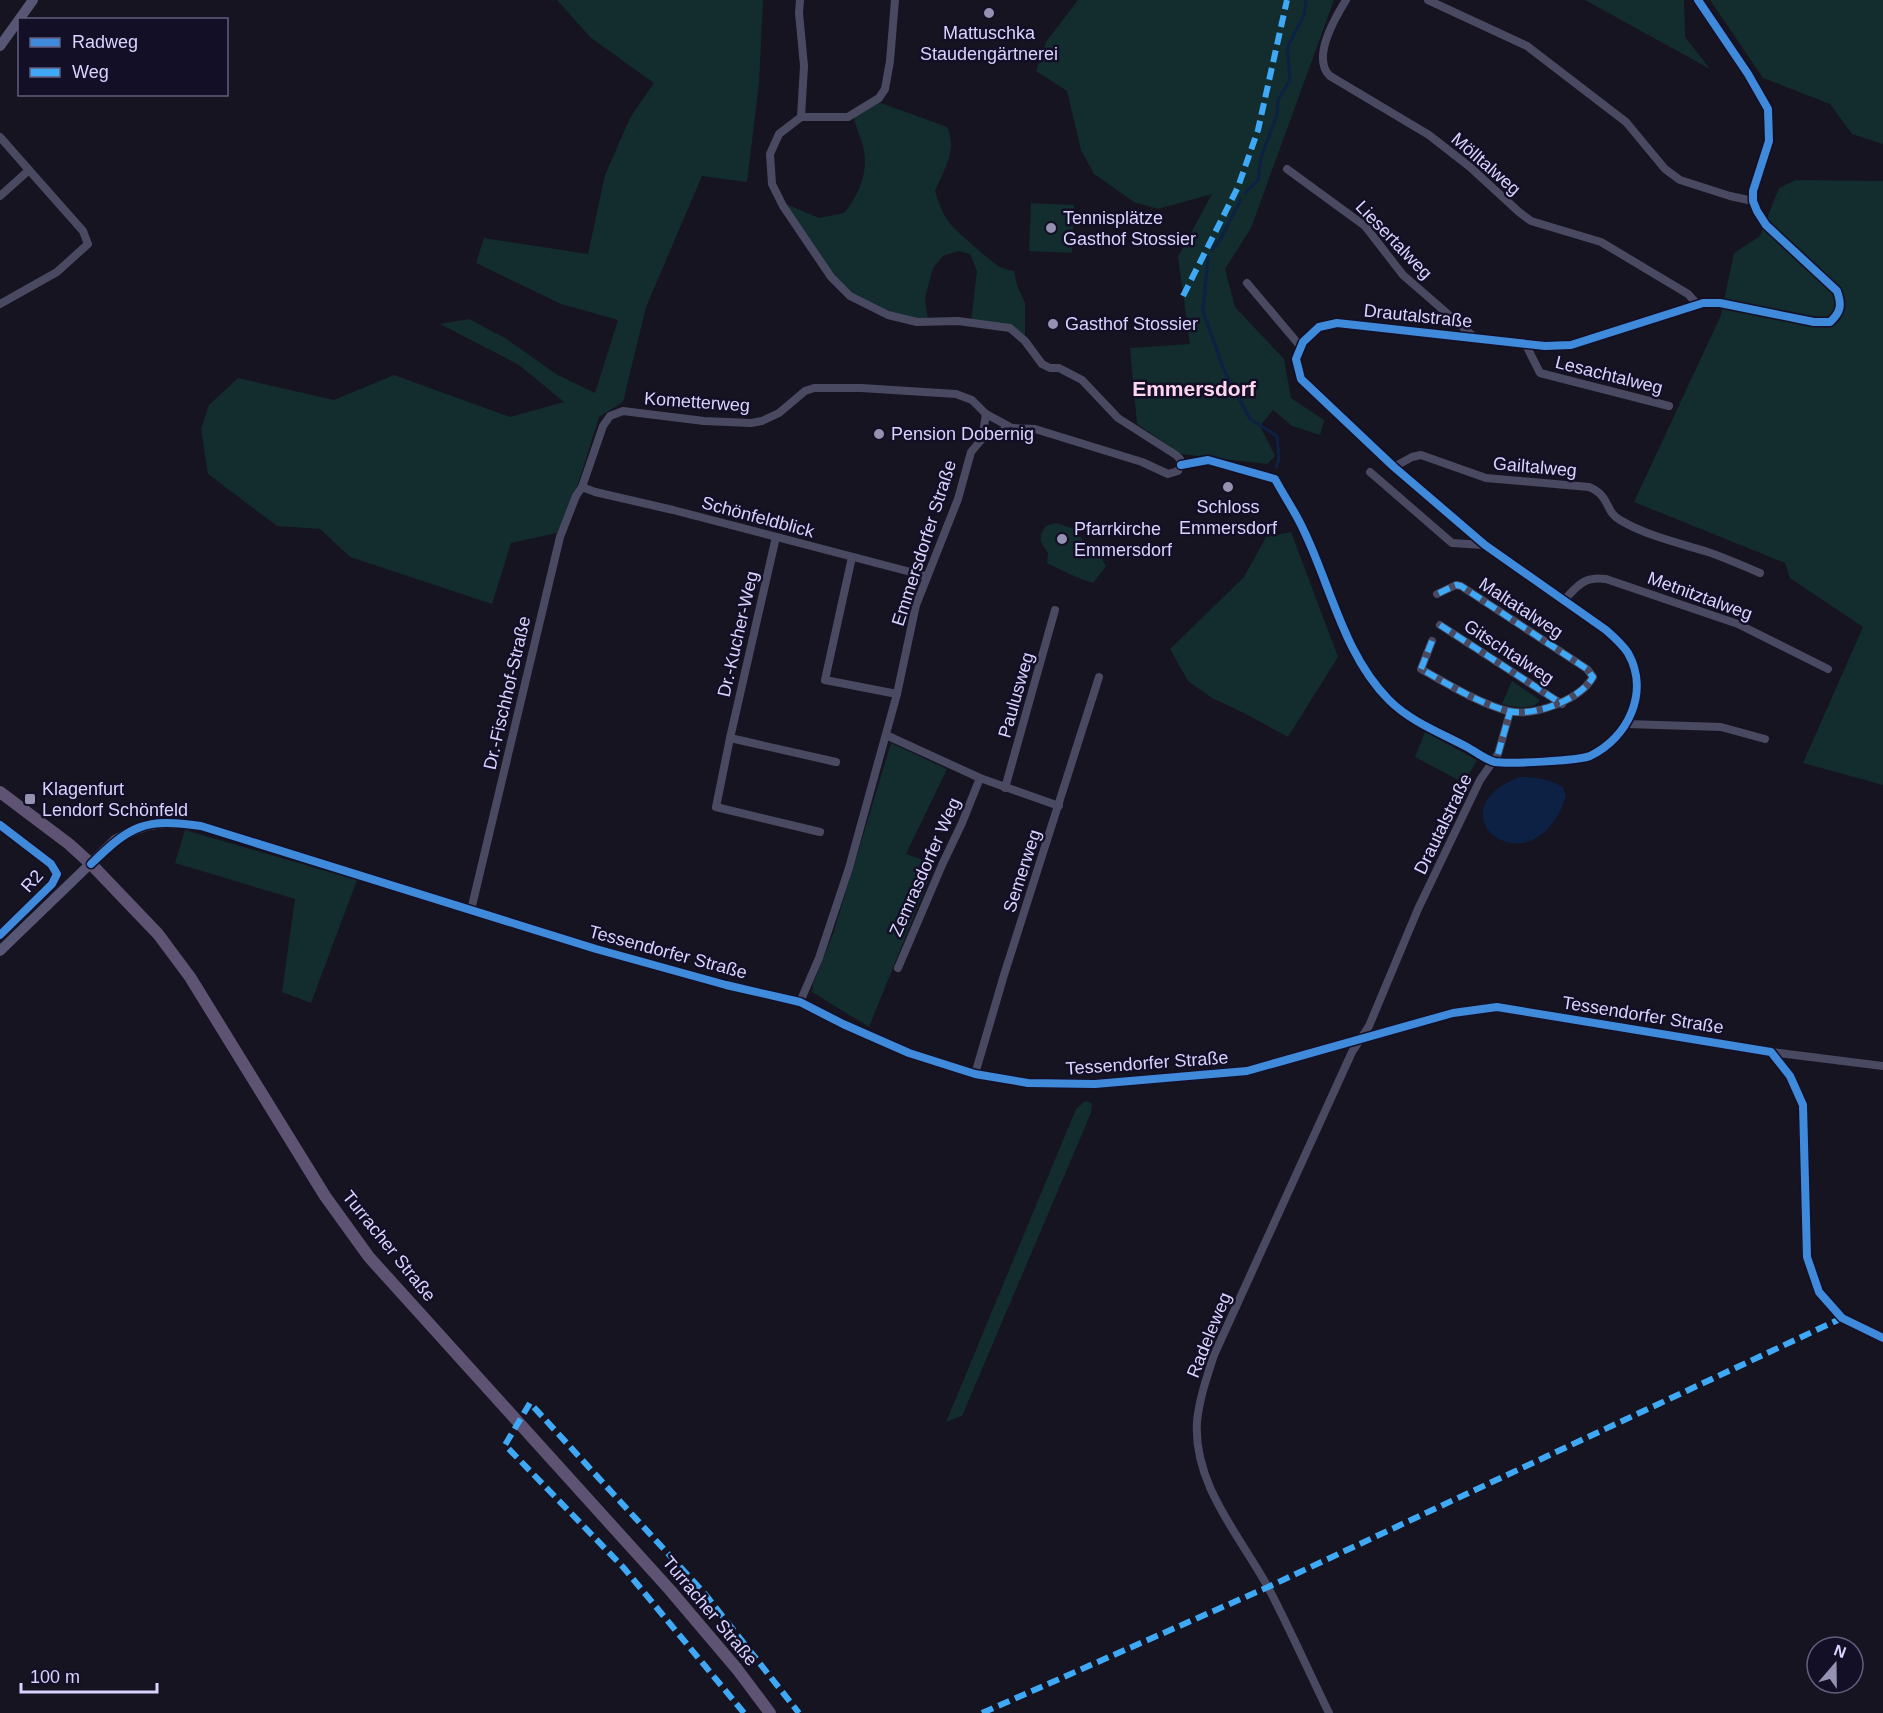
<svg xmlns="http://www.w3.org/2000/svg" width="1883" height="1713" viewBox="0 0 1883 1713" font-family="Arial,sans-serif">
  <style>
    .green { fill: #132c2d }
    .water { fill: #0d2144 }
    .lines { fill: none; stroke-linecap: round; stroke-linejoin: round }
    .stream { stroke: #0d2144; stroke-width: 3 }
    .street { stroke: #4a4962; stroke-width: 8 }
    .secondary { stroke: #575674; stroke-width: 10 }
    .primary { stroke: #5e5373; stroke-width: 12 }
    .quiet { stroke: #3fa9f5; stroke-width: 6; stroke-dasharray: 12 6; stroke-linecap: butt }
    .cycleway-casing { stroke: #130f26; stroke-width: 11 }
    .cycleway { stroke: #408adc; stroke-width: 8 }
    .poi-dot { fill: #9591b1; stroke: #130f26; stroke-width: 2 }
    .labels { text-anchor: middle; stroke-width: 5; stroke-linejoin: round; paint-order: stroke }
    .poi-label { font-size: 18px; fill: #d9d4ff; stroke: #130f26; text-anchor: start }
    .street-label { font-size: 18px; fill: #d9d4ff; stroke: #130f26 }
    .quarter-label { font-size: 21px; font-weight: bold; fill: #ffd6f0; stroke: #130f26 }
  </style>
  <rect width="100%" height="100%" fill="#161421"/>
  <!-- green -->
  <g class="green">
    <path d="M557,0H763L759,83L747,182L702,176L646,307L623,402L599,417L578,484L557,533L511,543L492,604L350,557L320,529L277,526L208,474L201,429L209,405L238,378L334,400L394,375L510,417L564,402L519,365L440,324L469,319L505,338L556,374L595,393L618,320L561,304L476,263L484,238L588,254L605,175L630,118L654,83L591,38Z"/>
    <path d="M1078,0H1334L1251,228L1225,269L1235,307L1284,359L1291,398L1324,420L1320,435L1292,426L1273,410L1260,426L1275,456L1267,464L1181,454L1137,424L1130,348L1190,344L1178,257L1212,194L1158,209L1134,202L1094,174L1081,150L1067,91L1036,71L1046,42Z"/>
    <path d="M1585,0H1684L1685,37L1710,69Z"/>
    <path d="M1710,0H1883V144L1852,134L1830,104L1763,78Z"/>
    <path d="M870,103H881L947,127C958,150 944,169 935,191C938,201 942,212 948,221C951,227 994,264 1000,267C1004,269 1010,270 1014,271L1017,285L1025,303V341L1000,326L971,322L977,271L970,254L958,251L943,256L933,268L925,298L928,321L879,311L846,292L781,202L819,218L844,213C860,193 869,172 863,146C860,135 855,125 853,114Z"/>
    <path d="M1796,180L1883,181V785L1803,763L1863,627L1790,578L1785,563L1634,502L1721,315L1734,253L1760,236L1779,188Z"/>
    <path d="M1031,203L1074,205L1072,253L1029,251Z"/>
    <path d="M1056,523L1074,529L1086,544L1092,543L1106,566L1093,583C1077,578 1063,571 1047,563L1048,553L1041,542V534L1046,526Z"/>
    <path d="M1291,532L1338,657L1288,737L1246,714L1212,698L1188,681L1170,649L1244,577L1266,537Z"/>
    <path d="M1512,681L1540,700C1534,711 1513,707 1502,704Z"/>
    <path d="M1425,732L1477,760L1464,783L1415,757Z"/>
    <path d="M891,743L947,769L906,854L935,864L869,1027L812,992L813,984L833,934Z"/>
    <path d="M185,830L357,880L311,1003L282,992L295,899L175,863Z"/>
    <path d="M1085,1101L1092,1103L1091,1113L962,1416L946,1422L1076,1109Z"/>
  </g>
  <!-- water -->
  <path class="water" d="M1520,777C1537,777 1549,779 1563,787L1566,797C1531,896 1428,811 1520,777Z"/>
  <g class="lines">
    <!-- stream -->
    <g class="stream">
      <path d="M1245,193L1258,180L1261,157L1277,115L1278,100L1290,80L1287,48L1304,15L1306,0"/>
      <path d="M1212,250L1220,240L1241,199"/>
      <path d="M1208,257L1203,311L1224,370L1250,419L1277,436L1279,459L1276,467"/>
    </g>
    <!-- street -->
    <g class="street">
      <path d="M800,0L799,13L804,66L801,117"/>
      <path d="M895,0L890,61L885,89L879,98L848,117H801L779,134L770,154L772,184L783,206L831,277L850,296L888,315L917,322L958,321L1010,328L1025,341L1042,364L1050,368H1059L1082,380L1118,418L1176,455L1180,459L1181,465"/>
      <path d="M1346,0C1335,18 1311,58 1330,76L1429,135L1470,167L1519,212L1531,221L1601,242L1688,294L1698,305"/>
      <path d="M1428,0L1527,46L1626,122L1665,169L1680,180L1730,196L1753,201"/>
      <path d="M0,137L29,170L0,196"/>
      <path d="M1287,169L1365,226L1403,275L1473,336"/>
      <path d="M1247,283L1301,347"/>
      <path d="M0,304L57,272L88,244L83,231L29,170"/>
      <path d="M1525,343L1540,373L1669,406"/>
      <path d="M982,439L986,414"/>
      <path d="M1181,465L1208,460L1275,479C1284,496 1296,513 1304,531C1331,587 1344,655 1389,700C1411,722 1441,733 1467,747C1476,752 1486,760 1495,762C1509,764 1578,761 1590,756C1628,738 1650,692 1628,653C1622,644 1614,637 1606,630L1485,545L1394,467L1301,379L1296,359L1303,342L1319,327L1337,323L1545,346L1571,345L1703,303H1720L1814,322H1830C1841,312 1842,305 1837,291L1766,225L1757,211L1753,201V191L1769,141L1768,109L1748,74L1698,0"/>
      <path d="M1394,467L1412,457L1421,455L1486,478L1589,487C1611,496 1604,511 1620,520C1647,536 1679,543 1708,552C1726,558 1743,566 1760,573"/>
      <path d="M1370,472L1452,543L1483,545"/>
      <path d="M582,487L595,492L673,510L926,576"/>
      <path d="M776,537L730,738L836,762"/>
      <path d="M852,557L825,680L897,694"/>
      <path d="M1563,601C1578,586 1583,576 1606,579L1738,624L1828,669"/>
      <path d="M1440,625L1562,704"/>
      <path d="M1432,641L1421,669C1446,683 1480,704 1508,711C1534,717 1580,700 1593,677L1587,669L1461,586L1456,585L1437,594"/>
      <path d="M1627,724L1721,727L1765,739"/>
      <path d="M886,735L980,778L1059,806"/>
      <path d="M730,738L716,807L820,832"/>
      <path d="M1005,788L1055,610"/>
      <path d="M471,910L560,537L576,496L582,487L603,426L610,416L623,411L704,421L751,423L762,421L779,413L805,391L814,388H861L956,394L972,400L986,414L1012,428"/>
      <path d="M898,968L942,865L962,823L980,778"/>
      <path d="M800,1002L819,958L849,868L897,694L916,605L958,499L971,452L982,439L995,433L1012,428L1035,429L1142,462L1168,474L1178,471L1181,465"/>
      <path d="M1771,1052L1883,1066"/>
      <path d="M975,1074L1004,975L1099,677"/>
      <path d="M1329,1713C1309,1672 1290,1629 1269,1589C1241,1537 1193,1485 1197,1422C1199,1399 1207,1377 1214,1355L1352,1052L1369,1026L1418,909L1480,780L1498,754L1510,712"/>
    </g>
    <!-- secondary -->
    <g class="secondary">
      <path d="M0,46L33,0"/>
      <path d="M0,951L115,840C146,821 165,821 201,826L596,949L726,985L800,1002L843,1024L909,1053L975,1074L1028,1083L1095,1084L1247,1071L1453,1013L1497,1007L1771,1052L1790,1076L1803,1105L1807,1257L1819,1292L1842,1318L1883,1338"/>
    </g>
    <!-- primary -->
    <path class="primary" d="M0,792L69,844L91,864L158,934L190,977L325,1196L369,1257L670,1590L737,1669L770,1713"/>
    <!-- quiet -->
    <g class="quiet">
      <path d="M1183,296L1238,187L1258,130L1287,0"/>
      <path d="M1440,625L1562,704"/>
      <path d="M1432,641L1421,669C1446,683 1480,704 1508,711C1534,717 1580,700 1593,677L1587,669L1461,586L1456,585L1437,594"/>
      <path d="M1498,754L1510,712"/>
      <path d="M744,1713L623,1567L505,1445L530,1403L705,1594L799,1713"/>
      <path d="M982,1713L1268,1587L1842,1318"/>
    </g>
    <defs>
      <g id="cycleway">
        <path d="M1181,465L1208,460L1275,479C1284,496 1296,513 1304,531C1331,587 1344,655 1389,700C1411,722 1441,733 1467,747C1476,752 1486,760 1495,762C1509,764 1578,761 1590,756C1628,738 1650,692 1628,653C1622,644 1614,637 1606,630L1485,545L1394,467L1301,379L1296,359L1303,342L1319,327L1337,323L1545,346L1571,345L1703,303H1720L1814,322H1830C1841,312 1842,305 1837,291L1766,225L1757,211L1753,201V191L1769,141L1768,109L1748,74L1698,0"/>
        <path d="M0,825L51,864L57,874L52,884L0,935"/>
        <path d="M91,864C131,825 144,818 201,826L596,949L726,985L800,1002L843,1024L909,1053L975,1074L1028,1083L1095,1084L1247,1071L1453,1013L1497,1007L1771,1052L1790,1076L1803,1105L1807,1257L1819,1292L1842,1318L1883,1338"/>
      </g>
    </defs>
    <!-- cycleway casing -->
    <use href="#cycleway" class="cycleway-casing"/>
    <!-- cycleway -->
    <use href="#cycleway" class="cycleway"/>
  </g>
  <!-- markers -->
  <g class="poi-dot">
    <circle cx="989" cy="13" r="6"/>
    <circle cx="1051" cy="228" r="6"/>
    <circle cx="1053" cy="324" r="6"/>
    <circle cx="879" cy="434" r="6"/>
    <circle cx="1228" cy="487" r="6"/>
    <circle cx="1062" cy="539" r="6"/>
    <rect x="24" y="793" width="12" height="12" rx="3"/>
  </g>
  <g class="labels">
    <!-- poi labels -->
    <g class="poi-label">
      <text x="989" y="39" text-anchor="middle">Mattuschka<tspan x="989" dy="21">Staudengärtnerei</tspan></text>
      <text x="1063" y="224">Tennisplätze<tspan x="1063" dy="21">Gasthof Stossier</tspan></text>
      <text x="1065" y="330">Gasthof Stossier</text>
      <text x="891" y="440">Pension Dobernig</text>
      <text x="1228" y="513" text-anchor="middle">Schloss<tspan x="1228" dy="21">Emmersdorf</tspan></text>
      <text x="1074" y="535">Pfarrkirche<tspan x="1074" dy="21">Emmersdorf</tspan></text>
      <text x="42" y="795">Klagenfurt<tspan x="42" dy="21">Lendorf Schönfeld</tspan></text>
    </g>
    <!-- street labels -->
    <g class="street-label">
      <text transform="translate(1486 164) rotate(41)" y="6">Mölltalweg</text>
      <text transform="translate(1394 240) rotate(46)" y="6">Liesertalweg</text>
      <text transform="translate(1418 316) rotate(6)" y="6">Drautalstraße</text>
      <text transform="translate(1609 375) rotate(14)" y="6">Lesachtalweg</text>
      <text transform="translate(697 402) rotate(4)" y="6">Kometterweg</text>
      <text transform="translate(1535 467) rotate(5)" y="6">Gailtalweg</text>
      <text transform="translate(758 517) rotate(15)" y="6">Schönfeldblick</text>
      <text transform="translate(924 543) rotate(-72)" y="6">Emmersdorfer Straße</text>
      <text transform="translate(1700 596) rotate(20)" y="6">Metnitztalweg</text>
      <text transform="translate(1521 608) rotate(33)" y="6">Maltatalweg</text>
      <text transform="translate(738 634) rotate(-77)" y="6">Dr.-Kucher-Weg</text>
      <text transform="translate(1509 652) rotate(33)" y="6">Gitschtalweg</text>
      <text transform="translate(507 693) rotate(-77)" y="6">Dr.-Fischhof-Straße</text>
      <text transform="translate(1016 695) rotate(-74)" y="6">Paulusweg</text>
      <text transform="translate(1443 824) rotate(-64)" y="6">Drautalstraße</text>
      <text transform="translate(925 867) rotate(-66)" y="6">Zemrasdorfer Weg</text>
      <text transform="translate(1022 871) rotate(-72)" y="6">Semerweg</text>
      <text transform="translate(32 881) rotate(-48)" y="6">R2</text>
      <text transform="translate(668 952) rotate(15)" y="6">Tessendorfer Straße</text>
      <text transform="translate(1643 1015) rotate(9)" y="6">Tessendorfer Straße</text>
      <text transform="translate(1147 1063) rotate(-4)" y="6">Tessendorfer Straße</text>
      <text transform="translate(389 1246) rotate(51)" y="6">Turracher Straße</text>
      <text transform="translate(1209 1335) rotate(-68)" y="6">Radeleweg</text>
      <text transform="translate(710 1611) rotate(50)" y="6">Turracher Straße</text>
    </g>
    <!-- quarter labels -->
    <g class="quarter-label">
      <text x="1194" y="396">Emmersdorf</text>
    </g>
  </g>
  <!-- legend -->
  <rect x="18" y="18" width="210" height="78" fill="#130f26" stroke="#625e7d" stroke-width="1.5"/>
  <rect x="30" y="38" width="30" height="9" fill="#408adc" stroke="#625e7d" stroke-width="1.5"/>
  <text x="72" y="48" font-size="18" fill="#d9d4ff">Radweg</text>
  <rect x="30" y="68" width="30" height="9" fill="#3fa9f5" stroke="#625e7d" stroke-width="1.5"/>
  <text x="72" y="78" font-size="18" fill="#d9d4ff">Weg</text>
  <!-- north arrow -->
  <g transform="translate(1835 1665) rotate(20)"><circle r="28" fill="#130f26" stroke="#625e7d" stroke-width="1.5"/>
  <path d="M0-4.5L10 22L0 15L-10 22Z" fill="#9591b1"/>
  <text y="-9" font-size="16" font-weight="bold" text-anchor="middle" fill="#d9d4ff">N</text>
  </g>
  <!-- scale -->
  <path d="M21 1683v9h136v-9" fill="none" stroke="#d9d4ff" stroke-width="3"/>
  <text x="30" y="1683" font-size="18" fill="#d9d4ff" stroke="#130f26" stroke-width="4.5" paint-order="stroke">100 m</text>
</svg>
